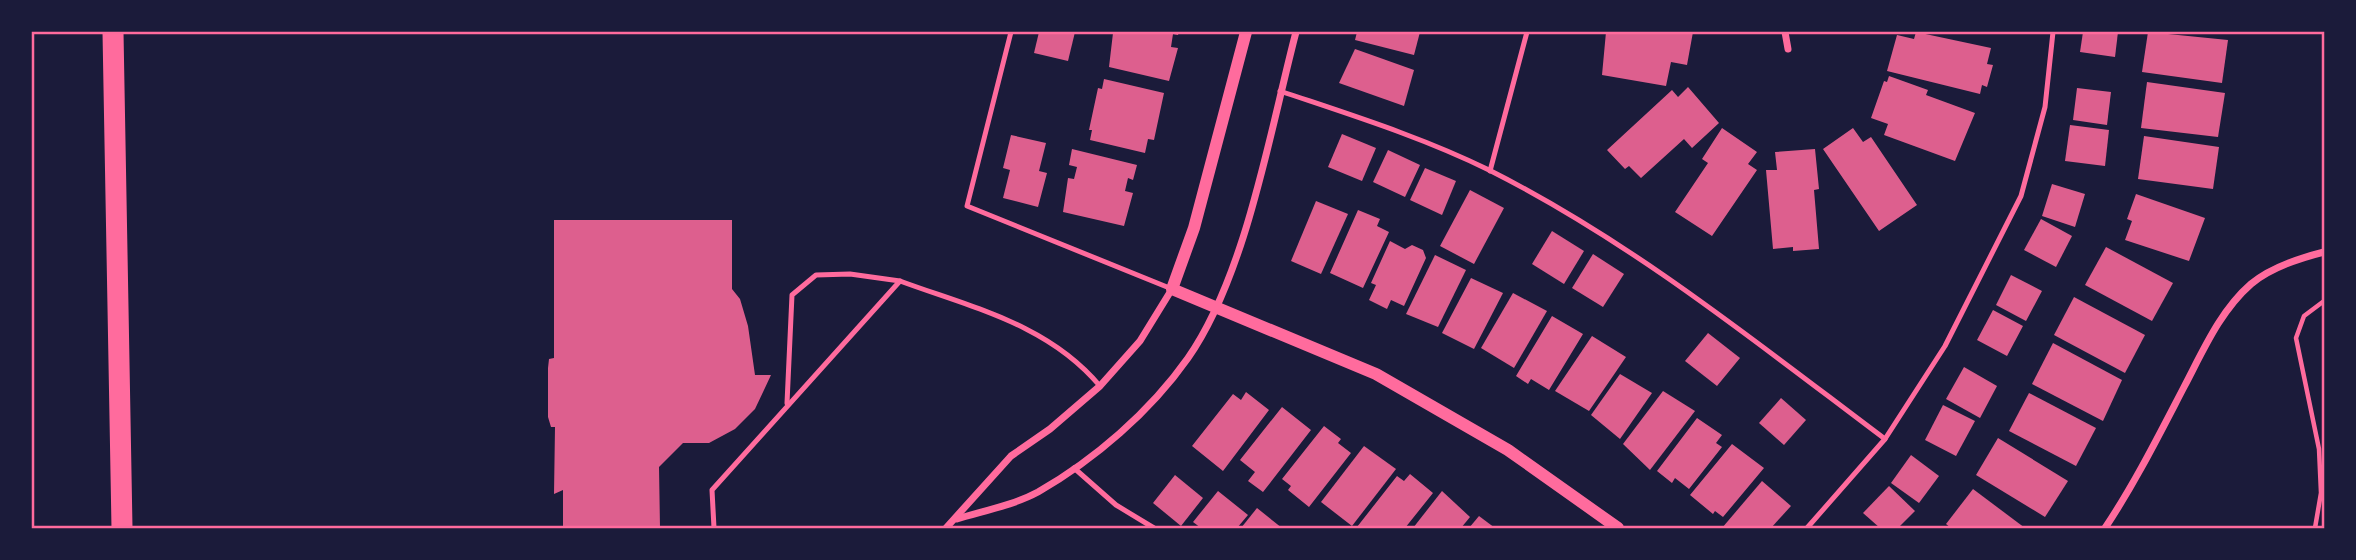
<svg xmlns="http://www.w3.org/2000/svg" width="2356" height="560" viewBox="0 0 2356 560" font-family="'Archivo Narrow',sans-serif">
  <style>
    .building { fill: #dd5f8e }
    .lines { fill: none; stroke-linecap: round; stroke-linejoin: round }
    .path { stroke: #ff6b9d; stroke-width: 4.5 }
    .service { stroke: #ff6b9d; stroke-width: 5 }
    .minor { stroke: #ff6b9d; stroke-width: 7 }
    .tertiary { stroke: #ff6b9d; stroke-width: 12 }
    .motorway { stroke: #ff6b9d; stroke-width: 21 }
    .neatline { fill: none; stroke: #ff6b9d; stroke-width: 2.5 }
  </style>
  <rect width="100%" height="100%" fill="#1b1b3a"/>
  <!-- building -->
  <g class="building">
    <path d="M1039,32H1075L1068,61L1034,53Z"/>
    <path d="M1120,32H1179L1178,35L1173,34L1171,47L1178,48L1169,81L1109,67L1113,33L1119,34Z"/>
    <path d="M1357,32H1420L1414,55L1355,40Z"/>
    <path d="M1606,32H1693L1687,65L1671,62L1666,86L1602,75Z"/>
    <path d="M1916,32L1991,48L1987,64L1993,65L1987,87L1982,85L1980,94L1887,71L1897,35L1914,39Z"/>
    <path d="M2083,32H2118L2115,57L2080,52Z"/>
    <path d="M2148,32L2228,40L2222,83L2142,72Z"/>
    <path d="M1355,49L1414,70L1404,106L1339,83Z"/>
    <path d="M1889,76L1928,90L1926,95L1975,113L1955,161L1884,135L1888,124L1871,118L1884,81L1887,82Z"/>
    <path d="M1104,79L1164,93L1154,140L1148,139L1145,153L1090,140L1092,130H1089L1098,88L1102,89Z"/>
    <path d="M2147,82L2225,93L2218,137L2141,128Z"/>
    <path d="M1688,87L1719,123L1692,148L1684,139L1641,178L1629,166L1625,169L1607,150L1672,90L1678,97Z"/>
    <path d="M2077,88L2111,92L2107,125L2073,120Z"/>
    <path d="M2070,125L2109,130L2105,166L2065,161Z"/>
    <path d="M1722,128L1757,152L1748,164L1757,170L1712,236L1675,212L1708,163L1702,159Z"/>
    <path d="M1853,128L1863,142L1871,137L1917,205L1879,231L1823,149Z"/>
    <path d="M1342,134L1376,148L1362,181L1328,167Z"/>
    <path d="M1011,135L1046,143L1039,171L1047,173L1038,207L1003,198L1010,170L1003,168Z"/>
    <path d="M2144,136L2219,147L2213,189L2138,179Z"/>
    <path d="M1072,149L1137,165L1133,180L1128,178L1125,191L1133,193L1124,226L1063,212L1068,178L1074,179L1077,167L1069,165Z"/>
    <path d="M1815,149L1819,189L1814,190L1819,249L1793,251V247L1773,249L1766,170H1777L1775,152Z"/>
    <path d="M1388,150L1420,165L1405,197L1373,182Z"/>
    <path d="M1425,168L1456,181L1442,215L1410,200Z"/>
    <path d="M2052,184L2085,194L2075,227L2042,216Z"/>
    <path d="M1470,190L1504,208L1474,264L1440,246Z"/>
    <path d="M2136,194L2205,218L2189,261L2125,240L2132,221L2127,219Z"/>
    <path d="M1316,201L1348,214L1321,274L1291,261Z"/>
    <path d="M1358,210L1380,219L1377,226L1389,232L1363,288L1330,273Z"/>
    <path d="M2041,219L2072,236L2056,267L2024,250Z"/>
    <path d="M554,220H732V289L740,299L748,326L755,375H771L755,409L735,429L709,443H683L659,467L660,528H563V490L554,494L555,427H551L548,417V368L549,359L554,358Z"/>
    <path d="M1552,231L1584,251L1564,284L1532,264Z"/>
    <path d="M1390,241L1405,249L1412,245L1423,250L1426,258L1404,306L1391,300L1387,309L1369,300L1376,285L1371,283Z"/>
    <path d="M2106,247L2173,283L2152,321L2085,285Z"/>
    <path d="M1593,254L1624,274L1603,307L1572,288Z"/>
    <path d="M1435,255L1466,270L1438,327L1406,314Z"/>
    <path d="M2011,275L2042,291L2026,321L1996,305Z"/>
    <path d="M1471,278L1503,293L1474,349L1442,333Z"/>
    <path d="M1513,293L1547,311L1514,368L1481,348Z"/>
    <path d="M2074,297L2145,335L2125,373L2054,335Z"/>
    <path d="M1993,310L2023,326L2007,356L1977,340Z"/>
    <path d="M1552,316L1583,334L1549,390L1531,379L1528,384L1516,376Z"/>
    <path d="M1708,333L1740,358L1717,386L1685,361Z"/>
    <path d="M1592,336L1626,357L1589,411L1555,391Z"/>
    <path d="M2053,343L2122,380L2103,421L2032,384Z"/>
    <path d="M1964,367L1997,386L1980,418L1946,399Z"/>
    <path d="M1620,374L1652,393L1620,439L1591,415Z"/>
    <path d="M1663,391L1695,411L1650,470L1623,444Z"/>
    <path d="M1246,392L1269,410L1223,471L1192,446L1233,394L1241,400Z"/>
    <path d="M2029,393L2096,428L2076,466L2009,431Z"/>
    <path d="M1781,398L1806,420L1784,445L1759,423Z"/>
    <path d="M1943,405L1975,421L1956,456L1925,440Z"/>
    <path d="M1282,407L1311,430L1263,492L1248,481L1255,472L1240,460Z"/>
    <path d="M1697,418L1722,435L1716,443L1722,447L1689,489L1675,478L1672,483L1657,471Z"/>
    <path d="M1324,426L1341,439L1338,443L1351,453L1309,507L1288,490L1291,486L1282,479Z"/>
    <path d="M1998,438L2068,481L2045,517L1976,475Z"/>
    <path d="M1732,444L1764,468L1723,517L1715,511L1713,514L1690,495Z"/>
    <path d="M1364,446L1396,469L1352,526L1321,502Z"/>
    <path d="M1911,455L1939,476L1919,503L1891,483Z"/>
    <path d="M1410,474L1433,493L1405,528L1357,527L1397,476L1404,481Z"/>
    <path d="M1175,475L1203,498L1181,526L1153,503Z"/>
    <path d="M1762,481L1791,506L1771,528H1722Z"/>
    <path d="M1889,486L1915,511L1898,528H1880L1863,513Z"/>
    <path d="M1973,489L2025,528H1951L1946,524Z"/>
    <path d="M1218,491L1248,515L1237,528H1201L1193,522Z"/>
    <path d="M1442,491L1470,517L1461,528H1413Z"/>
    <path d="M1257,508L1282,528H1241Z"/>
    <path d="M1479,516L1495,528H1469Z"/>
  </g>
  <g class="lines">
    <!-- path -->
    <path class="path" d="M2315,528L2321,493L2319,449L2296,338L2304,316L2324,301"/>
    <!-- service -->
    <g class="service">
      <path d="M1011,32L967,206L1172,289"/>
      <path d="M1280,91C1351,115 1422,137 1489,170C1632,242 1757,343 1885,439"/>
      <path d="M1490,171L1527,32"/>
      <path d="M787,403L792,295L816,275L850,274L900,281"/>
      <path d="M1074,468L1116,505L1154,528"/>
      <path d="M714,528L712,490L900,281C973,308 1048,324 1100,386"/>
      <path d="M1807,528L1885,439L1945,346L2021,196L2045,107L2053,32"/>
    </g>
    <!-- minor -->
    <g class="minor">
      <path d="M1785,32L1788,49"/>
      <path d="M957,519C983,511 1014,505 1038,492C1094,460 1150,412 1188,358C1246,275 1270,131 1296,32"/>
      <path d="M946,528L1011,456L1050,429L1100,386L1140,341L1172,289"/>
      <path d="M2105,528C2135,483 2159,435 2184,387C2203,351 2220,311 2251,284C2271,267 2300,258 2324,252"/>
    </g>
    <!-- tertiary -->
    <path class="tertiary" d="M1246,32L1194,228L1172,289L1376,374L1508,450L1618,528"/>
    <!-- motorway -->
    <path class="motorway" d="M113,32L122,528"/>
  </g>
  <!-- border -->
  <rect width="2356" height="560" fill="none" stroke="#1b1b3a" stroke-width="66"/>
  <rect x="33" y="33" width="2290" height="494" class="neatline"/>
</svg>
